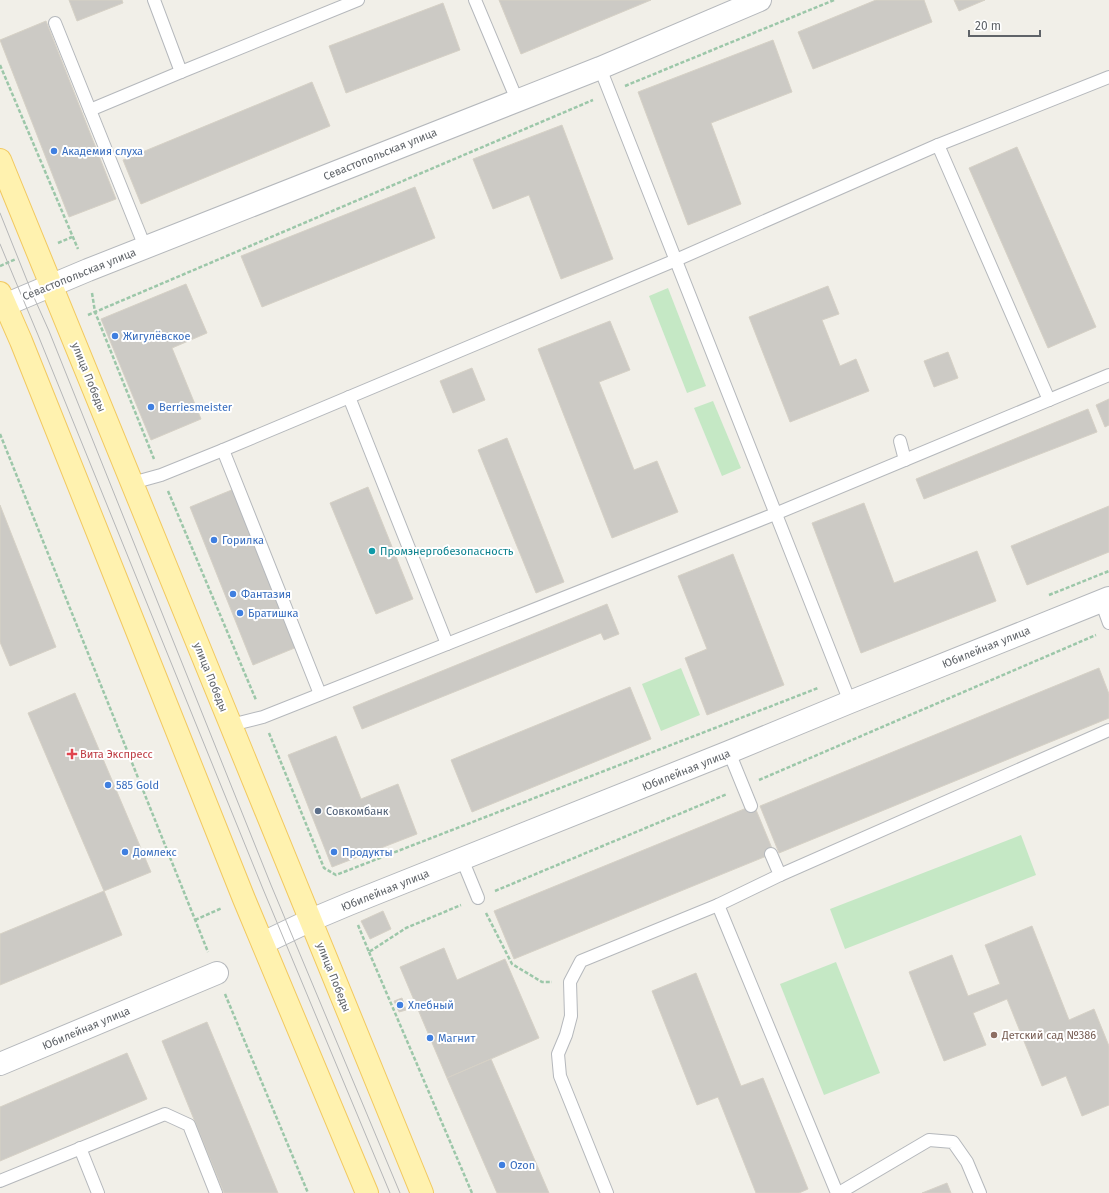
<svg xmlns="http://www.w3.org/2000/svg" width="1109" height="1193" viewBox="0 0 1109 1193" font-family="'Fira Sans',sans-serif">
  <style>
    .green { fill: #c5e8c5 }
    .building { fill: #cccac5; stroke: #d6d1c6 }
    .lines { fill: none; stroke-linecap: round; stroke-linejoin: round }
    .lane-casing { stroke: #b5b8bc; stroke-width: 14 }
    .street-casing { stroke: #b5b8bc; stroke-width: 24 }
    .primary-casing { stroke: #f2c960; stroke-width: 24 }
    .path { stroke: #9cc7a9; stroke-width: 2.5; stroke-dasharray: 4 2; stroke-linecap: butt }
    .lane { stroke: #fff; stroke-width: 12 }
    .street { stroke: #fff; stroke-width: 22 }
    .primary { stroke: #fff2af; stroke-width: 22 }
    .tram { stroke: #b6b7b8; stroke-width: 1 }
    .shop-dot { fill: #3f7fe0; stroke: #fff; stroke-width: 1.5 }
    .culture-dot { fill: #0f9aa8; stroke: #fff; stroke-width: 1.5 }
    .health-dot { fill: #e0444e; stroke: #fff; stroke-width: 1.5 }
    .service-dot { fill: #5c6f8a; stroke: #fff; stroke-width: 1.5 }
    .education-dot { fill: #8d6e63; stroke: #fff; stroke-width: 1.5 }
    .labels { text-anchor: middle; stroke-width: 4; stroke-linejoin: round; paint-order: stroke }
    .shop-label { font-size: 11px; fill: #366cbe; stroke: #fff; text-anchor: start }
    .street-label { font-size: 11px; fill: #5f6368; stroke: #fff }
    .culture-label { font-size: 11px; fill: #0d838f; stroke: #fff; text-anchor: start }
    .health-label { font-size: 11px; fill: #be3a42; stroke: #fff; text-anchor: start }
    .service-label { font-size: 11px; fill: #4e5e75; stroke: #fff; text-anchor: start }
    .education-label { font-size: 11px; fill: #785e54; stroke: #fff; text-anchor: start }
  </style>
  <rect width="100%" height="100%" fill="#f1efe8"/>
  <!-- green -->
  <g class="green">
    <path d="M668,288L706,386L687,393L649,296Z"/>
    <path d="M713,401L741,468L722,476L694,408Z"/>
    <path d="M681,668L700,715L661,731L642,684Z"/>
    <path d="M1021,835L1036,875L845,949L830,909Z"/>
    <path d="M836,962L880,1073L824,1095L780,984Z"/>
  </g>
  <!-- building -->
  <g class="building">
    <path d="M69,0H122L123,3L77,21Z"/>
    <path d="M499,0H651L521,54Z"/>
    <path d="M876,0H924L932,22L813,69L798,32Z"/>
    <path d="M954,0H985L959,11Z"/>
    <path d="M443,3L460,50L346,93L329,46Z"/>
    <path d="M46,21L116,199L69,217L0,40Z"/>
    <path d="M773,40L792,92L711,123L741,204L688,225L638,92Z"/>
    <path d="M312,82L330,126L141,204L123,160Z"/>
    <path d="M562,125L613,259L561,279L529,195L493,209L473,159Z"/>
    <path d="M1017,147L1096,327L1048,348L969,168Z"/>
    <path d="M415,187L435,238L262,307L241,256Z"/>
    <path d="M186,284L207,333L172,348L201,419L151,440L101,319Z"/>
    <path d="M828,286L839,314L822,320L840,366L856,359L869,391L790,422L749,317Z"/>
    <path d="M610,321L630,370L599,382L634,470L657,461L678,512L612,538L538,349Z"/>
    <path d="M948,352L958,378L934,387L924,361Z"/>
    <path d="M472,368L485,400L453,413L440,381Z"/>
    <path d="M1109,399V425L1105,427L1096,405Z"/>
    <path d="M1088,409L1097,432L924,499L916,479Z"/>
    <path d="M507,438L564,582L536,593L478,450Z"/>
    <path d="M239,487L302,645L253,665L190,507Z"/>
    <path d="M368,487L413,599L376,614L330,503Z"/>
    <path d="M864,503L894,583L977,551L996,601L861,653L812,523Z"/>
    <path d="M0,505L56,647L10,666L0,642Z"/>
    <path d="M1109,506V552L1027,585L1011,546Z"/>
    <path d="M733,554L784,685L707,715L685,658L707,649L678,576Z"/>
    <path d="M607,604L619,634L604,640L601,633L362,729L353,707Z"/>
    <path d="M1099,668L1109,694V718L779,853L760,806Z"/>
    <path d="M630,687L651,739L472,812L451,760Z"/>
    <path d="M75,693L151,872L104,891L28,713Z"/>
    <path d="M336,736L361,799L398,784L417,834L332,867L288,755Z"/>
    <path d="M754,805L774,853L514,959L494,911Z"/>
    <path d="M104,891L122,935L0,985V934Z"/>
    <path d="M383,911L391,929L370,939L361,921Z"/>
    <path d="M1032,926L1069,1020L1094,1009L1109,1046V1105L1082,1116L1066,1076L1042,1086L1007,999L973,1013L986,1045L944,1061L909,972L952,955L968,996L1000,984L985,945Z"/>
    <path d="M444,948L457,980L505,959L539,1038L447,1078L400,967Z"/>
    <path d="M696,973L741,1086L763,1078L808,1189L799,1193H756L718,1097L697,1105L652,991Z"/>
    <path d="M402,998L406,1010L399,1012L394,1001Z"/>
    <path d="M207,1022L278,1193H224L162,1041Z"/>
    <path d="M127,1053L147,1099L0,1161V1107Z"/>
    <path d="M491,1059L549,1193H497L447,1078Z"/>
    <path d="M947,1183L951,1193H922Z"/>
  </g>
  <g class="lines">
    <defs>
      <g id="lane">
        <path d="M154,0L181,72L358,0"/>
        <path d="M475,0L517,100"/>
        <path d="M55,23L145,247"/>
        <path d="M600,68L850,702"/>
        <path d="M90,110L181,72"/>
        <path d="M938,145L1049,400"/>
        <path d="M349,397L447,644"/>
        <path d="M900,441L905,460"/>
        <path d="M223,450L320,694"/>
        <path d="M132,483L161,475L223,450L676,260L938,145L1109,77"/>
        <path d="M1101,601L1109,623"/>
        <path d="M231,725L263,717L775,514L1109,375"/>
        <path d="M729,752L751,806"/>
        <path d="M462,859L478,898"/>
        <path d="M780,875L1109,730"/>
        <path d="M718,905L837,1193"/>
        <path d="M80,1148L98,1193"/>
        <path d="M0,1181L165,1114L189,1125L216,1193"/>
        <path d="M607,1193L560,1076L558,1054L566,1035L571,1016L570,982L581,961L718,905L780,875L771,854"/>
        <path d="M839,1193L929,1140L953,1142L967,1162L980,1193"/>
      </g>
      <g id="street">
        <path d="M0,307L88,270L600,68L760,0"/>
        <path d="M263,943L311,920L349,904L729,752L850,702L1109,598"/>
        <path d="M0,1064L217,973"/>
      </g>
      <g id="primary">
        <path d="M0,160L422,1193"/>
        <path d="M0,293L21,341L131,616L244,899L367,1193"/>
      </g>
    </defs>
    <!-- lane casing -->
    <use href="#lane" class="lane-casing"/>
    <!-- street casing -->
    <use href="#street" class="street-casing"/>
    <!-- primary casing -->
    <use href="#primary" class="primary-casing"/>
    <!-- path -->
    <g class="path">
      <path d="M0,65L78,249"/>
      <path d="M625,86L834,0"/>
      <path d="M58,243L72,237"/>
      <path d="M0,266L16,259"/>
      <path d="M92,293L95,312L154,459"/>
      <path d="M88,315L593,100"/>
      <path d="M0,434L208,952"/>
      <path d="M168,491L256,700"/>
      <path d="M1049,595L1109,571"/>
      <path d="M269,733L324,868L336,875L818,688"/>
      <path d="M759,780L1096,635"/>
      <path d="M495,891L727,794"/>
      <path d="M486,913L512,964L542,982H552"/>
      <path d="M195,920L222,908"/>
      <path d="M358,925L369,952L406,928L461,905"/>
      <path d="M369,952L472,1193"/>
      <path d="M225,994L308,1193"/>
    </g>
    <!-- lane -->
    <use href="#lane" class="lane"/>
    <!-- street -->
    <use href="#street" class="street"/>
    <!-- primary -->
    <use href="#primary" class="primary"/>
    <!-- tram -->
    <g class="tram">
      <path d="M0,213L32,293L49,331L271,885L400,1193"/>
      <path d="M0,244L38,335L263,889L390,1193"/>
    </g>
  </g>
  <!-- markers -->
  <g class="shop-dot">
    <circle cx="54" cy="151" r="4"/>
    <circle cx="115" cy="336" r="4"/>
    <circle cx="151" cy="407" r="4"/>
    <circle cx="214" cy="540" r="4"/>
    <circle cx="233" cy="594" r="4"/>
    <circle cx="240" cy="613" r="4"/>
    <circle cx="108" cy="785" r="4"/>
    <circle cx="125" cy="852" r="4"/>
    <circle cx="334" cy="852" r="4"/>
    <circle cx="400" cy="1005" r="4"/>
    <circle cx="430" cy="1038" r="4"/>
    <circle cx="502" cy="1165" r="4"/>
  </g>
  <circle class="culture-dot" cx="372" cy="551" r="4"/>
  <path class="health-dot" d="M70 748h4v4h4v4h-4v4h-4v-4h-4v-4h4z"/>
  <circle class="service-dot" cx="318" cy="811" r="4"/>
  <circle class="education-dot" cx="994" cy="1035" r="4"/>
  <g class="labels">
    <!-- shop labels -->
    <g class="shop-label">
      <text x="62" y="155">Академия слуха</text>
      <text x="123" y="340">Жигулёвское</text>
      <text x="159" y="411">Berriesmeister</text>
      <text x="222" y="544">Горилка</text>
      <text x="241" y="598">Фантазия</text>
      <text x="248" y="617">Братишка</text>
      <text x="116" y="789">585 Gold</text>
      <text x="133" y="856">Домлекс</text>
      <text x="342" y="856">Продукты</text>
      <text x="408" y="1009">Хлебный</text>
      <text x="438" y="1042">Магнит</text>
      <text x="510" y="1169">Ozon</text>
    </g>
    <!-- street labels -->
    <g class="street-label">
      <text transform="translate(380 154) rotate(-22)" y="4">Севастопольская улица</text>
      <text transform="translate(79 274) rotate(-22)" y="4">Севастопольская улица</text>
      <text transform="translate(89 377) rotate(68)" y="4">улица Победы</text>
      <text transform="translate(986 647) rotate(-22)" y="4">Юбилейная улица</text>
      <text transform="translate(211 677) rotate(68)" y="4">улица Победы</text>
      <text transform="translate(686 770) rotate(-22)" y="4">Юбилейная улица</text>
      <text transform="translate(385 890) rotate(-22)" y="4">Юбилейная улица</text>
      <text transform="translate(334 977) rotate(68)" y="4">улица Победы</text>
      <text transform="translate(86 1028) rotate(-23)" y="4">Юбилейная улица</text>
    </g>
    <!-- culture labels -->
    <g class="culture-label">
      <text x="380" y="555">Промэнергобезопасность</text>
    </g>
    <!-- health labels -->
    <g class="health-label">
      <text x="80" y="758">Вита Экспресс</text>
    </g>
    <!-- service labels -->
    <g class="service-label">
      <text x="326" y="815">Совкомбанк</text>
    </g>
    <!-- education labels -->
    <g class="education-label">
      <text x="1002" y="1039">Детский сад №386</text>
    </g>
  </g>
  <!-- scale -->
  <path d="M969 30v6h71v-6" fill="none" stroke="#5f6368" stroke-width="2"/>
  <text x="975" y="30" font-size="12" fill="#5f6368" stroke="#ffffff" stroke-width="3" paint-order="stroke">20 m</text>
</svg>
